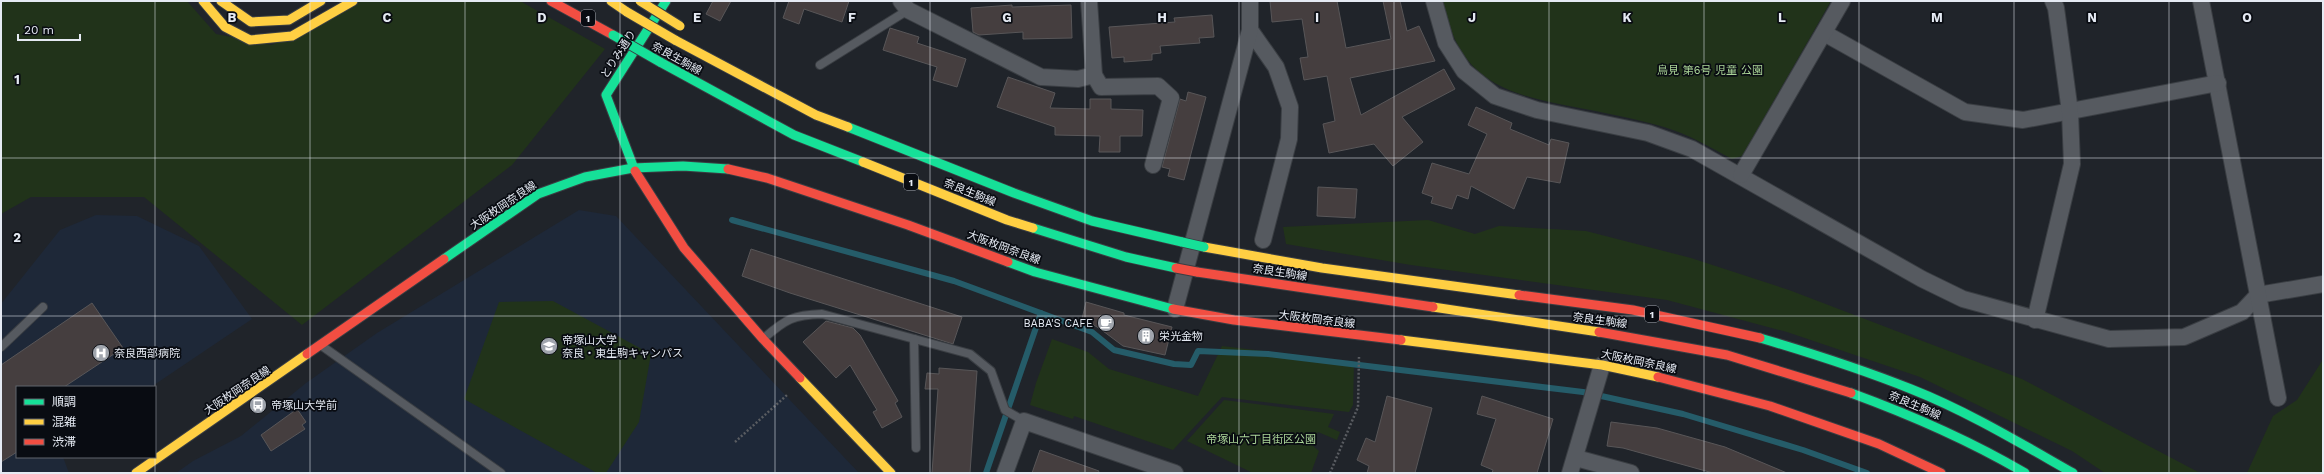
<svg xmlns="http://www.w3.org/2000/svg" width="2324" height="474" viewBox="0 0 2324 474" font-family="'Work Sans','Noto Sans JP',sans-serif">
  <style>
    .built { fill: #1e2838 }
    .green { fill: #21331a }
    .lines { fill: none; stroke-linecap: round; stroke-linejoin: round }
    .stream { stroke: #255c69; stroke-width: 6 }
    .building { fill: #453e3f; stroke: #585658 }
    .lane-casing { stroke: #3a3e43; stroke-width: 10 }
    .street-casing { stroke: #3a3e43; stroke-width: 18 }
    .fast-casing { stroke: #3a3e43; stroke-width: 11 }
    .slow-casing { stroke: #3a3e43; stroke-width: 11 }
    .jam-casing { stroke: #3a3e43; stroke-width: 11 }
    .path { stroke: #595c61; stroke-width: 2.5; stroke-dasharray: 2 2; stroke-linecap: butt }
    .lane { stroke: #565a60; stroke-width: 8 }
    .street { stroke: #565a60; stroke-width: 16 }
    .fast { stroke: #16e098; stroke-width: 9 }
    .slow { stroke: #ffcf43; stroke-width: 9 }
    .jam { stroke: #f24e42; stroke-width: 9 }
    .fast-bridge-casing { stroke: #3a3e43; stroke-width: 11; stroke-linecap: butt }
    .slow-bridge-casing { stroke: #3a3e43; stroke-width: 11; stroke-linecap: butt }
    .jam-bridge-casing { stroke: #3a3e43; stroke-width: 11; stroke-linecap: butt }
    .fast-bridge { stroke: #16e098; stroke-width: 9 }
    .slow-bridge { stroke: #ffcf43; stroke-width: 9 }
    .jam-bridge { stroke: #f24e42; stroke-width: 9 }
    .grid { fill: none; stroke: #e5eaf3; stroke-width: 1; stroke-opacity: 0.55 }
    .labels { text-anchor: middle; stroke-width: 3.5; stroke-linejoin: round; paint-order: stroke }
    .shield { fill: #090c12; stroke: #a3a7b0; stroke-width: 1 }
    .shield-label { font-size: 10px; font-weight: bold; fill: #e5eaf3 }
    .street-label { font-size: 11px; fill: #e5eaf3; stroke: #090c12 }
    .park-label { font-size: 11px; fill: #abd598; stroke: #090c12 }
    .poi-label { font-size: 11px; fill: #e5eaf3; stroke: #090c12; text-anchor: start }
    .grid-label { font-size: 13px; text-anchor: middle; font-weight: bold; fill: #e5eaf3; stroke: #090c12; stroke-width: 3.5; stroke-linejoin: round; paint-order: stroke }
  </style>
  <rect width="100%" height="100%" fill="#20242a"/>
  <!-- built -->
  <g class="built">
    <path d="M579,210L616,216L859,473H176L193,461L241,436L306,383L377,333Z"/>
    <path d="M96,215L137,216L199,246L252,319L151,387H17V457H63L69,473H1V304L60,230Z"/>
  </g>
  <!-- green -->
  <g class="green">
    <path d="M1,1H187L216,34L272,45L356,1H520L605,49L512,165L302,325L144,197H31L1,214Z"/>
    <path d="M1443,1H1831L1742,156L1732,159C1710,147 1688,134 1664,127C1633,118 1601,112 1569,106C1500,93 1458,77 1443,1Z"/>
    <path d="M1428,220L1475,234L1499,226L1586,231L1691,258L1789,290L2022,379L2200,473H2105L2072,451L1920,377L1787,332L1667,300L1411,265L1286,244L1283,227Z"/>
    <path d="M553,301L651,354L639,422L606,473H597L464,399L499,302Z"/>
    <path d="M1052,339L1088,352L1109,369L1198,396L1222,346L1354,362L1353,405L1349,412L1222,397L1173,450L1074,416L1073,419L1030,405L1036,383Z"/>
    <path d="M2322,361L2323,473H2247L2273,416L2297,400Z"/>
    <path d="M1224,400L1334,414L1328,427L1340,432L1337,440L1318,432L1312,445L1319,451L1311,473H1253L1187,441Z"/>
  </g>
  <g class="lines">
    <!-- stream -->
    <g class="stream">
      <path d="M732,220L954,281L1092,332L1114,350L1174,364L1191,365L1198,351L1268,354L1583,392L1683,414L1803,450L1867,473"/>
      <path d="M986,473L1041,313"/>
    </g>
  </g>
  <!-- building -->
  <g class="building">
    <path d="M713,1H731L720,21L706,14Z"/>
    <path d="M789,1H849L842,22L804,9L799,24L783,18Z"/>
    <path d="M1270,1H1337L1346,48L1391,39L1383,1H1400L1407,31L1419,26L1435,61L1350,78L1361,115L1444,69L1455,89L1402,117L1423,142L1393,166L1374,144L1329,153L1323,124L1335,121L1327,76L1304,80L1300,58L1308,57L1302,19L1272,22Z"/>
    <path d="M1012,5V7L1071,5L1072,38L1023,39V32L979,35L973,32L971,8Z"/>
    <path d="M1212,15L1214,37L1199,38L1200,43L1160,46L1161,53L1152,54V60L1124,62V57L1112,58L1109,27L1175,22L1174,18Z"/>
    <path d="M890,28L919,37L917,43L966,59L957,87L933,80L937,67L883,50Z"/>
    <path d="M1008,77L1055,93L1050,108L1090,109V99H1111V109L1143,110L1142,136H1120V152H1099L1100,136L1055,135V127L997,107Z"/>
    <path d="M1188,92L1206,97L1184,180L1168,176L1170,169L1162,167L1180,99L1186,101Z"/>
    <path d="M1476,107L1512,123L1510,129L1549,145L1551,139L1569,143L1560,183L1527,177L1514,209L1471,186L1468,199L1457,195L1452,209L1431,203L1433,197L1422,193L1432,163L1469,174L1487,134L1468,125Z"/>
    <path d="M1318,187L1357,189L1355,218L1317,216Z"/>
    <path d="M751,249L962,317L953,344L790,293L742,276Z"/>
    <path d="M1086,302L1124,313V315L1172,327L1165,355L1123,346L1099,328L1082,319Z"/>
    <path d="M92,303L123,348L64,387H17V452L1,462V365Z"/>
    <path d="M826,321L853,328L860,335L898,401L895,403L902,417L882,428L873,412L877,410L850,365L836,378L803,342Z"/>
    <path d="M939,368L977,371L970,473H932L938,389H925L927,373L939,374Z"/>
    <path d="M1387,396L1432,408L1415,473H1367L1369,466L1357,460L1366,438L1375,442Z"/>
    <path d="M1482,396L1553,419L1537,473H1492L1493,470L1481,465L1496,419L1477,414Z"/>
    <path d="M297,409L306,422L302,425L305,429L271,451L261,435Z"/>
    <path d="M1611,422L1657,428L1725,447L1787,473H1713L1623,448L1607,446Z"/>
    <path d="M1040,450L1099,471L1098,473H1032Z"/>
  </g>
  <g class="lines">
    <defs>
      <g id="lane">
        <path d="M820,65L908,10"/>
        <path d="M764,338C786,319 793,315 822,314L970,354L991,371L1005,410L1024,421"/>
        <path d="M914,339L916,448"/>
        <path d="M322,346L501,473"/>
        <path d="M1,347L43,307"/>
      </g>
      <g id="street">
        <path d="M901,1L908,10L1041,77L1078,79L1094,75"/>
        <path d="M1089,1L1094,75L1101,87L1158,86L1171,98L1153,165"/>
        <path d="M1434,1L1446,43L1464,71L1495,96L1537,110L1648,133L1692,149L1922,279L1963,299L2109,339L2184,337L2242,312L2258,295L2323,284"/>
        <path d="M2201,1L2278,398"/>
        <path d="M1250,30L1276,67L1290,107L1289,139L1263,240"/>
        <path d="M1824,33L1965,112L2023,120L2218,83"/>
        <path d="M1741,175L1842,1"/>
        <path d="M1175,309L1250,30V1"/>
        <path d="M2035,320L2072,164L2070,112L2056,8L2053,1"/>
        <path d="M1576,458L1631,473"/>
        <path d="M1005,473L1024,421L1175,473"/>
        <path d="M1570,473L1602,365"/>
      </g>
      <g id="fast">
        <path d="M660,62L794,135L863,162"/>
        <path d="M848,127L1014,193L1092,221L1182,242"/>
        <path d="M635,171L606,95L666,1"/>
        <path d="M1033,228L1126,257L1176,268"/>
        <path d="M444,259L538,194L585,177L633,168L683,166L728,169"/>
        <path d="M1008,262L1035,272L1173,309"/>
        <path d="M1760,338C1811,353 1861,369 1911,389C1967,411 2020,443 2073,473"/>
        <path d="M1851,393C1911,415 1969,440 2025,473"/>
      </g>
      <g id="slow">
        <path d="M203,1L225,27L250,40L292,36L353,1"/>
        <path d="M221,1L251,22L289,20L321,1"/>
        <path d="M611,1L627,12"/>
        <path d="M675,40L816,115L848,127"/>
        <path d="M863,162L1007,220L1033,228"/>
        <path d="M1204,247L1322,268L1519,295"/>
        <path d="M1433,307L1599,332"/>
        <path d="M1401,340L1602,365L1658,377"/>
        <path d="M800,378L891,473"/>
        <path d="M136,473L307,354"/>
      </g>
      <g id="jam">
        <path d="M551,1L613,35"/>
        <path d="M728,169L767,178L908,225L1008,262"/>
        <path d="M635,171L684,248L763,339L800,378"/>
        <path d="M1197,272L1433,307"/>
        <path d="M1519,295L1633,310L1760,338"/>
        <path d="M1173,309L1234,320L1401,340"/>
        <path d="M1599,332L1727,355L1851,393"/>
        <path d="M307,354L444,259"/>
        <path d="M1658,377L1770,406L1879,444L1941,473"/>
      </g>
    </defs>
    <!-- lane casing -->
    <use href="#lane" class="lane-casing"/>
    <!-- street casing -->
    <use href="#street" class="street-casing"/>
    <!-- fast casing -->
    <use href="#fast" class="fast-casing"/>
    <!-- slow casing -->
    <use href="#slow" class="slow-casing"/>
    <!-- jam casing -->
    <use href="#jam" class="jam-casing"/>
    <!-- path -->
    <g class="path">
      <path d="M735,442L787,395"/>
      <path d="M1330,473L1358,407L1359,357"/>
    </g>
    <!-- lane -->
    <use href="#lane" class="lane"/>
    <!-- street -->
    <use href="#street" class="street"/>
    <!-- fast -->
    <use href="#fast" class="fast"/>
    <!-- slow -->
    <use href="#slow" class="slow"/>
    <!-- jam -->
    <use href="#jam" class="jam"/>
    <defs>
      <g id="fast-bridge">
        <path d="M613,35L660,62"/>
        <path d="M1182,242L1204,247"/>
      </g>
      <g id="slow-bridge">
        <path d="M640,1L680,26"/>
        <path d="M627,12L675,40"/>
      </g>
      <path id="jam-bridge" d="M1176,268L1197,272"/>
    </defs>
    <!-- fast-bridge casing -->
    <use href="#fast-bridge" class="fast-bridge-casing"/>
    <!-- slow-bridge casing -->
    <use href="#slow-bridge" class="slow-bridge-casing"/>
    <!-- jam-bridge casing -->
    <use href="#jam-bridge" class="jam-bridge-casing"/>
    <!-- fast-bridge -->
    <use href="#fast-bridge" class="fast-bridge"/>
    <!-- slow-bridge -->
    <use href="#slow-bridge" class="slow-bridge"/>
    <!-- jam-bridge -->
    <use href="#jam-bridge" class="jam-bridge"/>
  </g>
  <!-- grid -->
  <path class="grid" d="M155,1V387M310,1V473M465,1V473M620,1V473M775,1V473M930,1V473M1085,1V473M1239,1V473M1394,1V473M1549,1V473M1704,1V473M1859,1V473M2014,1V473M2169,1V473M1,158H2323M1,316H2323M155,457V473"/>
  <!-- icons -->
  <defs>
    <symbol id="cafe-disc" viewBox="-11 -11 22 22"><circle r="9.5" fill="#a0a5ad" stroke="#090c12"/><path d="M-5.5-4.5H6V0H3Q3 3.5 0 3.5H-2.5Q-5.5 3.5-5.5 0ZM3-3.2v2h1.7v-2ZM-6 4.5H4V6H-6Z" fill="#fff"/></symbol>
    <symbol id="building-disc" viewBox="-11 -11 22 22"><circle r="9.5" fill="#a0a5ad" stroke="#090c12"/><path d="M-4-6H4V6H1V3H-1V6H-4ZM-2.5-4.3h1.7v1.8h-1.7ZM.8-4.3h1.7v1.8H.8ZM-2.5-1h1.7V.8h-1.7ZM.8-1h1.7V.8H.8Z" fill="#fff"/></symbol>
    <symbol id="university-disc" viewBox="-11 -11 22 22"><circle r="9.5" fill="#a0a5ad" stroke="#090c12"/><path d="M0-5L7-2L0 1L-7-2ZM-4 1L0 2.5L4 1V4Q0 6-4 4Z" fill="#fff"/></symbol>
    <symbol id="hospital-disc" viewBox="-11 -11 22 22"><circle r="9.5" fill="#a0a5ad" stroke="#090c12"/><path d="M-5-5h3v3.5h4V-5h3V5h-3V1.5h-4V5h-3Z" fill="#fff"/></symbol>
    <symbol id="bus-disc" viewBox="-11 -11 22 22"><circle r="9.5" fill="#a0a5ad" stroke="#090c12"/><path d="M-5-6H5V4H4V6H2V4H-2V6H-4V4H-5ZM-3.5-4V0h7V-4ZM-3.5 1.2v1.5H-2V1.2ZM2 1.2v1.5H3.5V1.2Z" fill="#fff"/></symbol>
  </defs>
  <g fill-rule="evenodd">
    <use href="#cafe-disc" x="1096" y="313" width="20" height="20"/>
    <use href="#building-disc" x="1136" y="326" width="20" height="20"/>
    <use href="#university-disc" x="539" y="336" width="20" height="20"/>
    <use href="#hospital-disc" x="91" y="343" width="20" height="20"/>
    <use href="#bus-disc" x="248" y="395" width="20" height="20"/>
  </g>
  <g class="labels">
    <!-- shield labels -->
    <g class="shield">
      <rect x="581" y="10" width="14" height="16" rx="3"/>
      <rect x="904" y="174" width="14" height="16" rx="3"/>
      <rect x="1645" y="306" width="14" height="16" rx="3"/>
    </g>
    <g class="shield-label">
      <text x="588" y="22">1</text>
      <text x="911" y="186">1</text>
      <text x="1652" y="318">1</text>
    </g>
    <!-- street labels -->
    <g class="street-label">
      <text transform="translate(618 54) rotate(-57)" y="4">とりみ通り</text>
      <text transform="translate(677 58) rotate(29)" y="4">奈良生駒線</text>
      <text transform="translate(970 192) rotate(22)" y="4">奈良生駒線</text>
      <text transform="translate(503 205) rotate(-34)" y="4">大阪枚岡奈良線</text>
      <text transform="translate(1004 247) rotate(20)" y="4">大阪枚岡奈良線</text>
      <text transform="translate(1280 272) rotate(9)" y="4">奈良生駒線</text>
      <text transform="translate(1317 319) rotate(7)" y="4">大阪枚岡奈良線</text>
      <text transform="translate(1600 320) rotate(8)" y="4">奈良生駒線</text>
      <text transform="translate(1639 361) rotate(12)" y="4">大阪枚岡奈良線</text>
      <text transform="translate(237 390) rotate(-34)" y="4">大阪枚岡奈良線</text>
      <text transform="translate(1915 405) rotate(23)" y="4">奈良生駒線</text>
    </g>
    <!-- park labels -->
    <g class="park-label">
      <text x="1710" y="74">鳥見 第6号 児童 公園</text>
      <text x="1261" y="443">帝塚山六丁目街区公園</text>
    </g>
    <!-- poi labels -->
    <g class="poi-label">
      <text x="1093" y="327" text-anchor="end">BABA'S CAFE</text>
      <text x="1159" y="340">栄光金物</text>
      <text x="562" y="344">帝塚山大学<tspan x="562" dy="13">奈良・東生駒キャンパス</tspan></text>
      <text x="114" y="357">奈良西部病院</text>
      <text x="271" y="409">帝塚山大学前</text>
    </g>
  </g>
  <g class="grid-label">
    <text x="232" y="22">B</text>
    <text x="387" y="22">C</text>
    <text x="542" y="22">D</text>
    <text x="697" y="22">E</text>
    <text x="852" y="22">F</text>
    <text x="1007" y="22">G</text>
    <text x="1162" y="22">H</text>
    <text x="1317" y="22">I</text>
    <text x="1472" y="22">J</text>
    <text x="1627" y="22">K</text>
    <text x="1782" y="22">L</text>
    <text x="1937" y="22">M</text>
    <text x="2092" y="22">N</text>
    <text x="2247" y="22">O</text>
    <text x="17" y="84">1</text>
    <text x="17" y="242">2</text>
  </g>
  <!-- border -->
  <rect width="2324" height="474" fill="none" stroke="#e5eaf3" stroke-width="4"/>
  <!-- legend -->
  <rect x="16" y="386" width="140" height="72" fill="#090c12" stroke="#61656c"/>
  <rect x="24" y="399" width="20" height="6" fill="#16e098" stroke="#61656c"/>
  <text x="52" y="406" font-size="12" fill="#e5eaf3">順調</text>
  <rect x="24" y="419" width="20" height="6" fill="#ffcf43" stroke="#61656c"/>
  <text x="52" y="426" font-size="12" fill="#e5eaf3">混雑</text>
  <rect x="24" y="439" width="20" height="6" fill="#f24e42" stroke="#61656c"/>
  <text x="52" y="446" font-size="12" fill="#e5eaf3">渋滞</text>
  <!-- scale -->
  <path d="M18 34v6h62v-6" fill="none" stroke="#e5eaf3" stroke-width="2"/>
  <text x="24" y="34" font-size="12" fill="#e5eaf3" stroke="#090c12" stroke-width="3" paint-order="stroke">20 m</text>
</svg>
